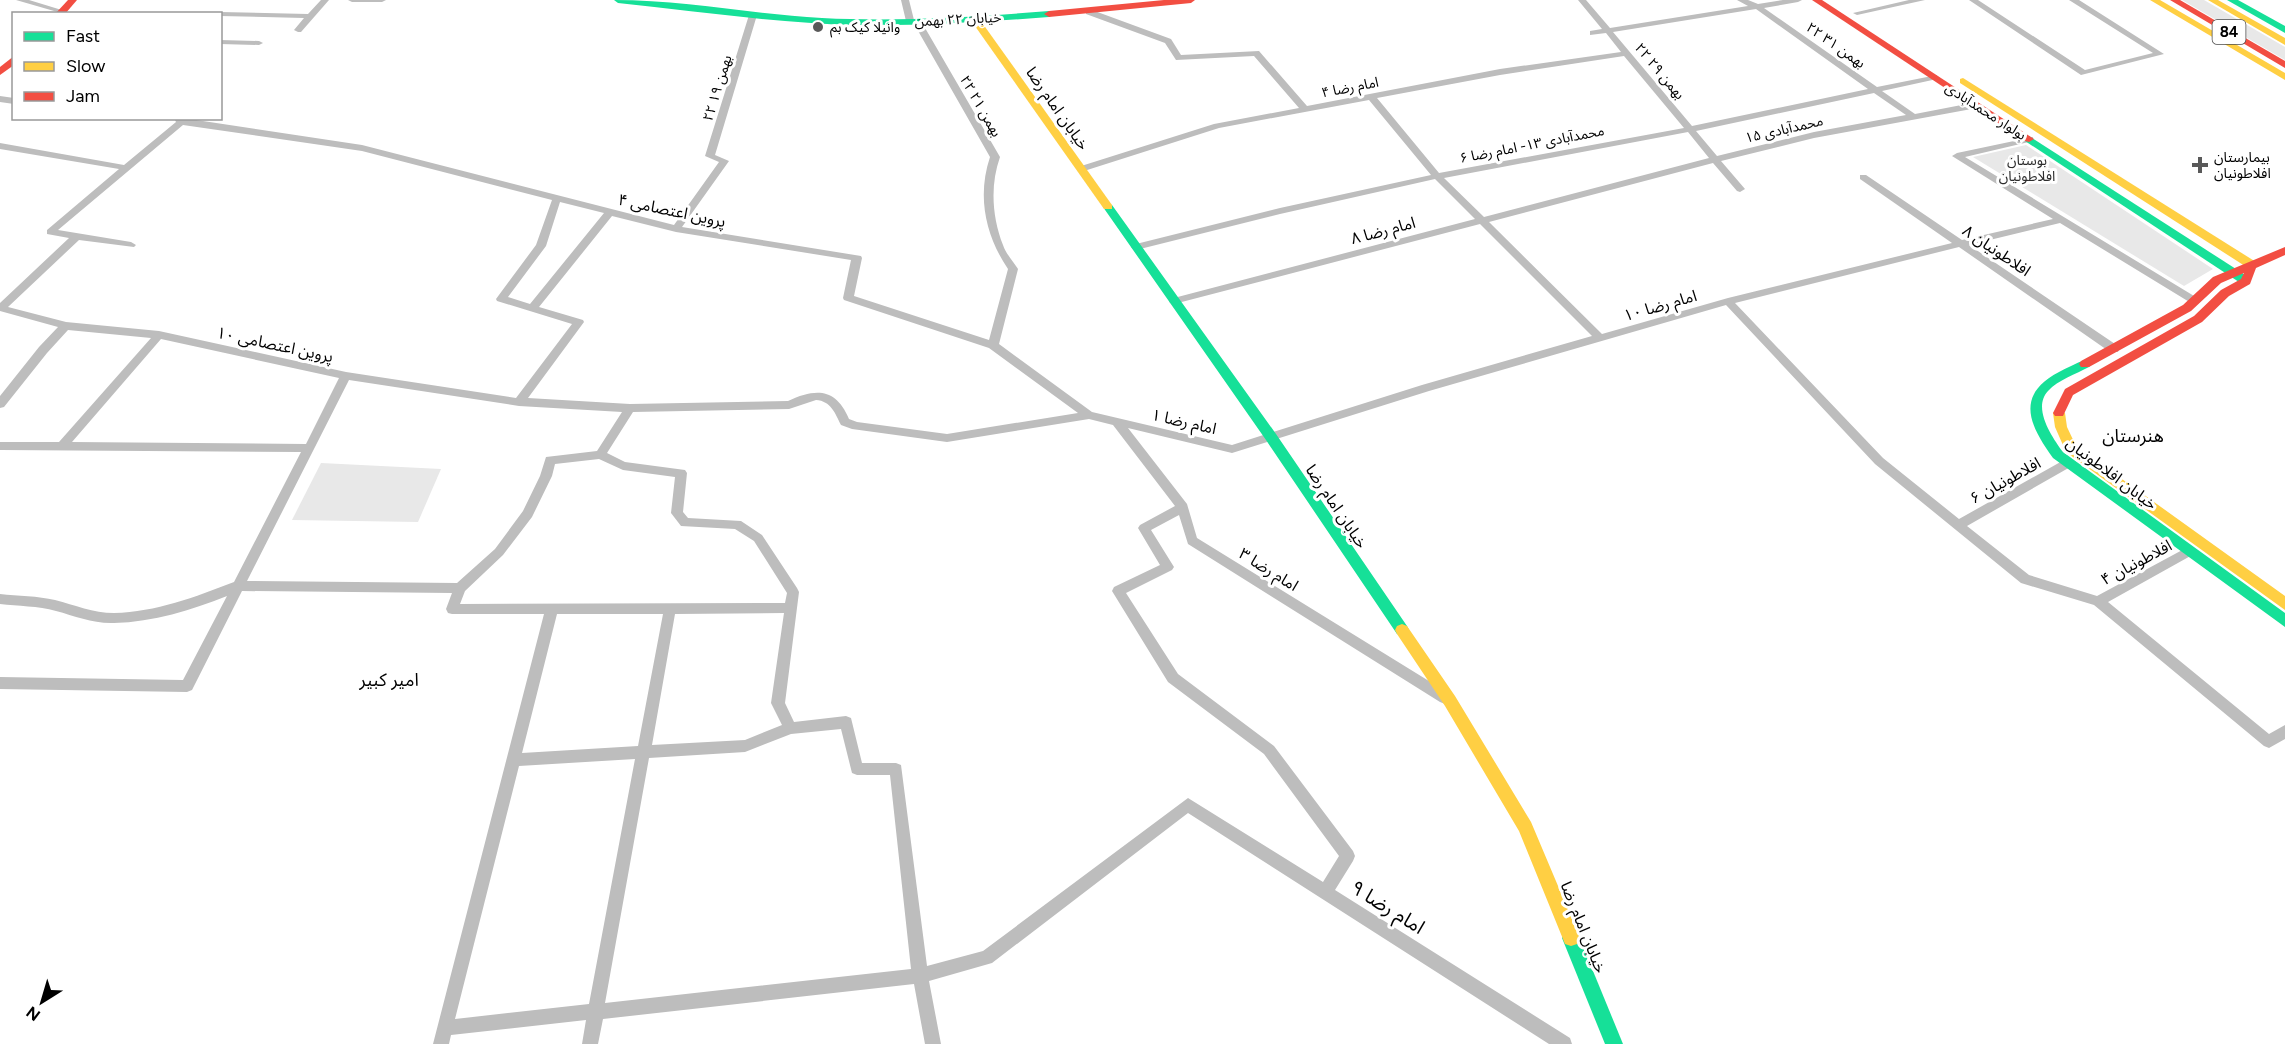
<svg xmlns="http://www.w3.org/2000/svg" width="2285" height="1044" viewBox="0 0 2285 1044" font-family="Figtree,'Noto Sans Arabic',sans-serif">
  <style>
    .green { fill: #e8e8e8 }
    .lines { fill: none; stroke-linecap: round; stroke-linejoin: round }
    .street { fill: #bdbdbd; fill-rule: evenodd }
    .fast { fill: #16e098; fill-rule: evenodd }
    .slow { fill: #ffcf43; fill-rule: evenodd }
    .jam { fill: #f24e42; fill-rule: evenodd }
    .poi-dot { fill: #595959; stroke: #fff; stroke-width: 2 }
    .labels { text-anchor: middle; stroke-width: 6; stroke-linejoin: round; paint-order: stroke }
    .far-street-label { font-size: 14px; fill: #000; stroke: #fff }
    .far-poi-label { font-size: 14px; fill: #000; stroke: #fff; text-anchor: start }
    .far-park-label { font-size: 14px; fill: #2c2c2c; stroke: #fff }
    .shield { fill: #fff; stroke: #4c4c4c; stroke-width: 1.5 }
    .shield-label { font-size: 15px; font-weight: bold; fill: #000 }
    .street-label { font-size: 16px; fill: #000; stroke: #fff }
    .neighbourhood-label { font-size: 18px; fill: #000; stroke: #fff }
    .near-street-label { font-size: 20px; fill: #000; stroke: #fff }
  </style>
  <rect width="100%" height="100%" fill="#fff"/>
  <!-- green -->
  <g class="green">
    <path d="M2182,0H2204L2285,47V60Z"/>
    <path d="M2026,145L2213,269L2184,286L1973,157Z"/>
    <path d="M321,463L441,469L418,522L292,520Z"/>
  </g>
  <g class="lines">
    <!-- street -->
    <g class="street">
      <path d="M16,0H29L65,11L61,13Z"/>
      <path d="M321,0H329L301,32H298L294,30L304,18L220,16V14H216L220,12L308,14Z"/>
      <path d="M348,0H386L382,2H352Z"/>
      <path d="M901,0H909L914,20L917,19L921,21L1000,157C990,185 992,217 1003,245C1006,254 1013,261 1018,269L999,344L1092,412L1232,445L1422,385L1592,336L1480,224L1174,304L1170,303L1169,301L1170,299L1475,219L1435,179L1280,214L1136,250L1133,249L1131,247L1136,244L1280,208L1431,175L1369,100L1219,128L1084,171H1078V167L1214,124L1299,108L1254,56L1176,60L1165,43L1086,14V10H1092L1171,39L1181,55L1259,51L1307,106L1500,69L1621,52L1606,33L1590,35V31L1602,29L1578,0H1586L1610,28L1748,6L1737,0H1748L1758,4L1783,0H1802L1798,2L1764,8L1877,87L1937,75V79L1882,91L1915,114L1977,102L1981,105L1977,108L1814,138L1721,161L1745,189L1740,192L1737,191L1713,163L1489,222L1602,334L1728,298L1952,243L1860,179V175H1866L1962,240L2053,219L1952,156L1957,153L2033,137V141L1965,157L2199,299L2200,301L2199,303H2191L2060,223L1969,245L2118,346L2119,349L2118,352H2110L1959,247L1735,303L1883,458L1959,519L2064,460H2072L2074,463L2072,466L1967,526L2029,575L2097,596L2186,548H2194L2196,551L2194,554L2108,602L2269,734L2285,725V739L2269,748L2264,746L2094,605L2021,583L1875,464L1726,305L1429,391L1232,453L1128,428L1187,504L1197,538L1450,694L1452,698L1450,702L1445,704L1440,702L1188,544L1179,515L1151,530L1174,567L1172,570L1126,593L1178,674L1274,746L1353,851L1355,856L1353,861L1335,890L1570,1038L1572,1044H1549L1188,813L992,963L929,981L941,1044H925L914,984L603,1019L598,1044H582L586,1020L451,1035L449,1044H433L544,614H452L448,613L446,609L452,593L242,591L192,690L187,692L0,689V677L183,680L227,596C191,610 154,622 114,623C94,624 75,616 56,611C38,606 18,606 0,604V594C18,596 38,596 55,600C75,605 93,613 114,613C156,612 195,597 234,582L301,452L0,450V442H59L151,338L68,330L47,353L4,407L0,408V396L39,347L58,327L0,311V303L69,238L47,234V230L119,169L0,149V143L124,165L176,122L174,118H183L362,145L674,225L719,162L705,156L749,15L753,13L757,15L715,155L729,161L682,227L861,256L862,258L854,296L989,340L1008,269C985,235 977,196 990,157L913,22L910,23L906,21ZM1756,9L1868,89L1692,126L1613,32ZM1624,56L1684,128L1439,173L1377,98L1500,75ZM1874,93L1906,115L1814,132L1717,156L1696,131ZM183,125L362,151L552,200L536,245L496,299L497,301L572,324L516,398L346,372L159,331L66,322L8,307L79,240L134,247L136,245L131,242L58,230ZM1688,132L1709,158L1484,217L1444,178ZM560,202L604,213L530,304L508,297L546,246ZM612,216L676,232L851,260L843,298L844,300L989,348L1078,413L947,434L857,422L849,419C836,388 816,388 788,401L630,404L528,398L584,322L583,320L539,307ZM161,339L339,378L306,444L72,442ZM349,380L519,406L622,412L597,451L546,457L540,476L523,511L495,549L457,583L247,581ZM816,400C831,401 835,413 841,425L852,429L947,442L1089,419L1113,425L1175,506L1140,525L1138,528L1160,565L1114,587L1112,591L1168,682L1264,754L1339,856L1323,882L1188,798L983,951L927,966L901,765L896,763H862L851,718L846,716L794,722L785,703L799,592L797,588L762,535L741,521L688,518L683,512L687,473L685,470L625,462L607,453L633,412L789,409ZM599,459L623,470L675,477L671,513L681,526L735,529L754,541L787,593L785,603L460,604L465,591L503,555L532,517L552,476L555,464ZM784,613L771,703L782,725L745,740L652,745L675,614ZM557,614H663L638,746L522,753ZM841,729L852,773L857,775H890L911,969L605,1003L649,758L745,752L791,734ZM635,759L589,1004L455,1019L519,766Z"/>
      <path d="M1909,0H1925L1857,15L1853,13Z"/>
      <path d="M1969,0H1978L2085,70L2153,53L2069,0H2079L2164,54L2081,75Z"/>
      <path d="M220,40L259,41L263,43L259,45L220,44Z"/>
      <path d="M0,96L14,98V104L0,102Z"/>
    </g>
    <!-- fast -->
    <g class="fast">
      <path d="M614,0C683,0 752,14 822,18C897,22 974,17 1049,11L1054,14L1049,17C984,22 919,26 854,25C775,23 696,11 618,3Z"/>
      <path d="M2227,0H2238L2285,26V33Z"/>
      <path d="M2029,136L2250,278V284H2242L2025,141L2024,139Z"/>
      <path d="M1108,204L1112,205L1276,434L1407,626L1409,630L1407,634L1402,636L1397,634L1266,440L1103,207Z"/>
      <path d="M2085,360L2089,361L2091,364L2089,367C2076,374 2058,380 2048,391C2032,408 2052,437 2063,452L2285,613V627L2053,458C2029,425 2015,395 2059,372C2067,368 2076,363 2085,360Z"/>
      <path d="M1571,930L1577,932L1623,1044H1605L1562,938L1565,932Z"/>
    </g>
    <!-- slow -->
    <g class="slow">
      <path d="M2150,0H2160L2285,73V80Z"/>
      <path d="M2208,0H2218L2285,38V45Z"/>
      <path d="M972,17H978L1112,205V209H1104L970,19Z"/>
      <path d="M1963,78L2256,262V268H2248L1960,83V79Z"/>
      <path d="M2059,408L2065,413L2067,427L2076,446L2285,596V610L2066,452L2055,427L2053,413Z"/>
      <path d="M1402,624L1407,626L1455,696L1531,822L1580,938L1577,944L1571,946L1565,944L1519,831L1445,706L1397,634L1395,630L1397,626Z"/>
    </g>
    <!-- jam -->
    <g class="jam">
      <path d="M68,0H77L65,14H55Z"/>
      <path d="M1164,0H1195L1191,3L1049,17L1044,14L1049,11Z"/>
      <path d="M1812,0H1822L2034,139L2029,142L2025,141Z"/>
      <path d="M2170,0H2180L2285,61V68Z"/>
      <path d="M14,56V65L0,75V67Z"/>
      <path d="M2285,247V255L2256,268L2250,284L2229,296L2202,322L2073,395L2063,416H2055L2053,413L2065,389L2194,316L2221,290L2241,279L2244,273L2221,283L2191,311L2089,367H2081L2079,364L2081,361L2183,305L2213,277Z"/>
    </g>
  </g>
  <!-- markers -->
  <g class="poi-dot">
    <circle cx="818" cy="27" r="6"/>
    <path d="M2197 156h6v6h6v6h-6v6h-6v-6h-6v-6h6z"/>
  </g>
  <g class="labels">
    <!-- far-street labels -->
    <g class="far-street-label">
      <text transform="translate(958 19) rotate(-3)" y="5">خیابان ۲۲ بهمن</text>
      <text transform="translate(1836 45) rotate(35)" y="5">۲۲ بهمن ۳۱</text>
      <text transform="translate(1660 71) rotate(50)" y="5">۲۲ بهمن ۲۹</text>
      <text transform="translate(1350 87) rotate(-11)" y="5">امام رضا ۴</text>
      <text transform="translate(717 88) rotate(-73)" y="5">۲۲ بهمن ۱۹</text>
      <text transform="translate(981 106) rotate(60)" y="5">۲۲ بهمن ۲۱</text>
      <text transform="translate(1986 111) rotate(33)" y="5">بولوار محمدآبادی</text>
      <text transform="translate(1784 129) rotate(-13)" y="5">محمدآبادی ۱۵</text>
      <text transform="translate(1532 144) rotate(-11)" y="5">محمدآبادی ۱۳- امام رضا ۶</text>
    </g>
    <!-- far-poi labels -->
    <g class="far-poi-label">
      <text x="830" y="32">وانیلا کیک بم</text>
      <text x="2214" y="162">بیمارستان<tspan x="2214" dy="16">افلاطونیان</tspan></text>
    </g>
    <!-- far-park labels -->
    <g class="far-park-label">
      <text x="2027" y="165">بوستان<tspan x="2027" dy="16">افلاطونیان</tspan></text>
    </g>
    <!-- shield labels -->
    <rect class="shield" x="2212.5" y="20" width="33" height="24" rx="4.5"/>
    <g class="shield-label">
      <text x="2229" y="37">84</text>
    </g>
    <!-- street labels -->
    <g class="street-label">
      <text transform="translate(1058 108) rotate(55)" y="6">خیابان امام رضا</text>
      <text transform="translate(672 210) rotate(12)" y="6">پروین اعتصامی ۴</text>
      <text transform="translate(1383 230) rotate(-15)" y="6">امام رضا ۸</text>
      <text transform="translate(1997 250) rotate(34)" y="6">افلاطونیان ۸</text>
      <text transform="translate(1660 305) rotate(-16)" y="6">امام رضا ۱۰</text>
      <text transform="translate(275 344) rotate(12)" y="6">پروین اعتصامی ۱۰</text>
      <text transform="translate(1184 421) rotate(13)" y="6">امام رضا ۱</text>
      <text transform="translate(2112 473) rotate(37)" y="6">خیابان افلاطونیان</text>
      <text transform="translate(2005 480) rotate(-29)" y="6">افلاطونیان ۶</text>
      <text transform="translate(1337 506) rotate(56)" y="6">خیابان امام رضا</text>
      <text transform="translate(2136 562) rotate(-28)" y="6">افلاطونیان ۴</text>
      <text transform="translate(1269 569) rotate(32)" y="6">امام رضا ۳</text>
      <text transform="translate(1584 927) rotate(68)" y="6">خیابان امام رضا</text>
    </g>
    <!-- neighbourhood labels -->
    <g class="neighbourhood-label">
      <text x="2133" y="442">هنرستان</text>
      <text x="389" y="686">امیر کبیر</text>
    </g>
    <!-- near-street labels -->
    <g class="near-street-label">
      <text transform="translate(1388 907) rotate(32)" y="7">امام رضا ۹</text>
    </g>
  </g>
  <!-- legend -->
  <rect x="12" y="12" width="210" height="108" fill="#ffffff" stroke="#999999" stroke-width="1.5"/>
  <rect x="24" y="32" width="30" height="9" fill="#16e098" stroke="#999999" stroke-width="1.5"/>
  <text x="66" y="42" font-size="18" fill="#000000">Fast</text>
  <rect x="24" y="62" width="30" height="9" fill="#ffcf43" stroke="#999999" stroke-width="1.5"/>
  <text x="66" y="72" font-size="18" fill="#000000">Slow</text>
  <rect x="24" y="92" width="30" height="9" fill="#f24e42" stroke="#999999" stroke-width="1.5"/>
  <text x="66" y="102" font-size="18" fill="#000000">Jam</text>
  <!-- north arrow -->
  <g transform="translate(42 1002) rotate(217)" stroke="#ffffff" stroke-width="4.5" paint-order="stroke">
  <path d="M0-4.5L10 22L0 15L-10 22Z" fill="#000000"/>
  <text y="-9" font-size="16" font-weight="bold" text-anchor="middle" fill="#000000">N</text>
  </g>
</svg>
